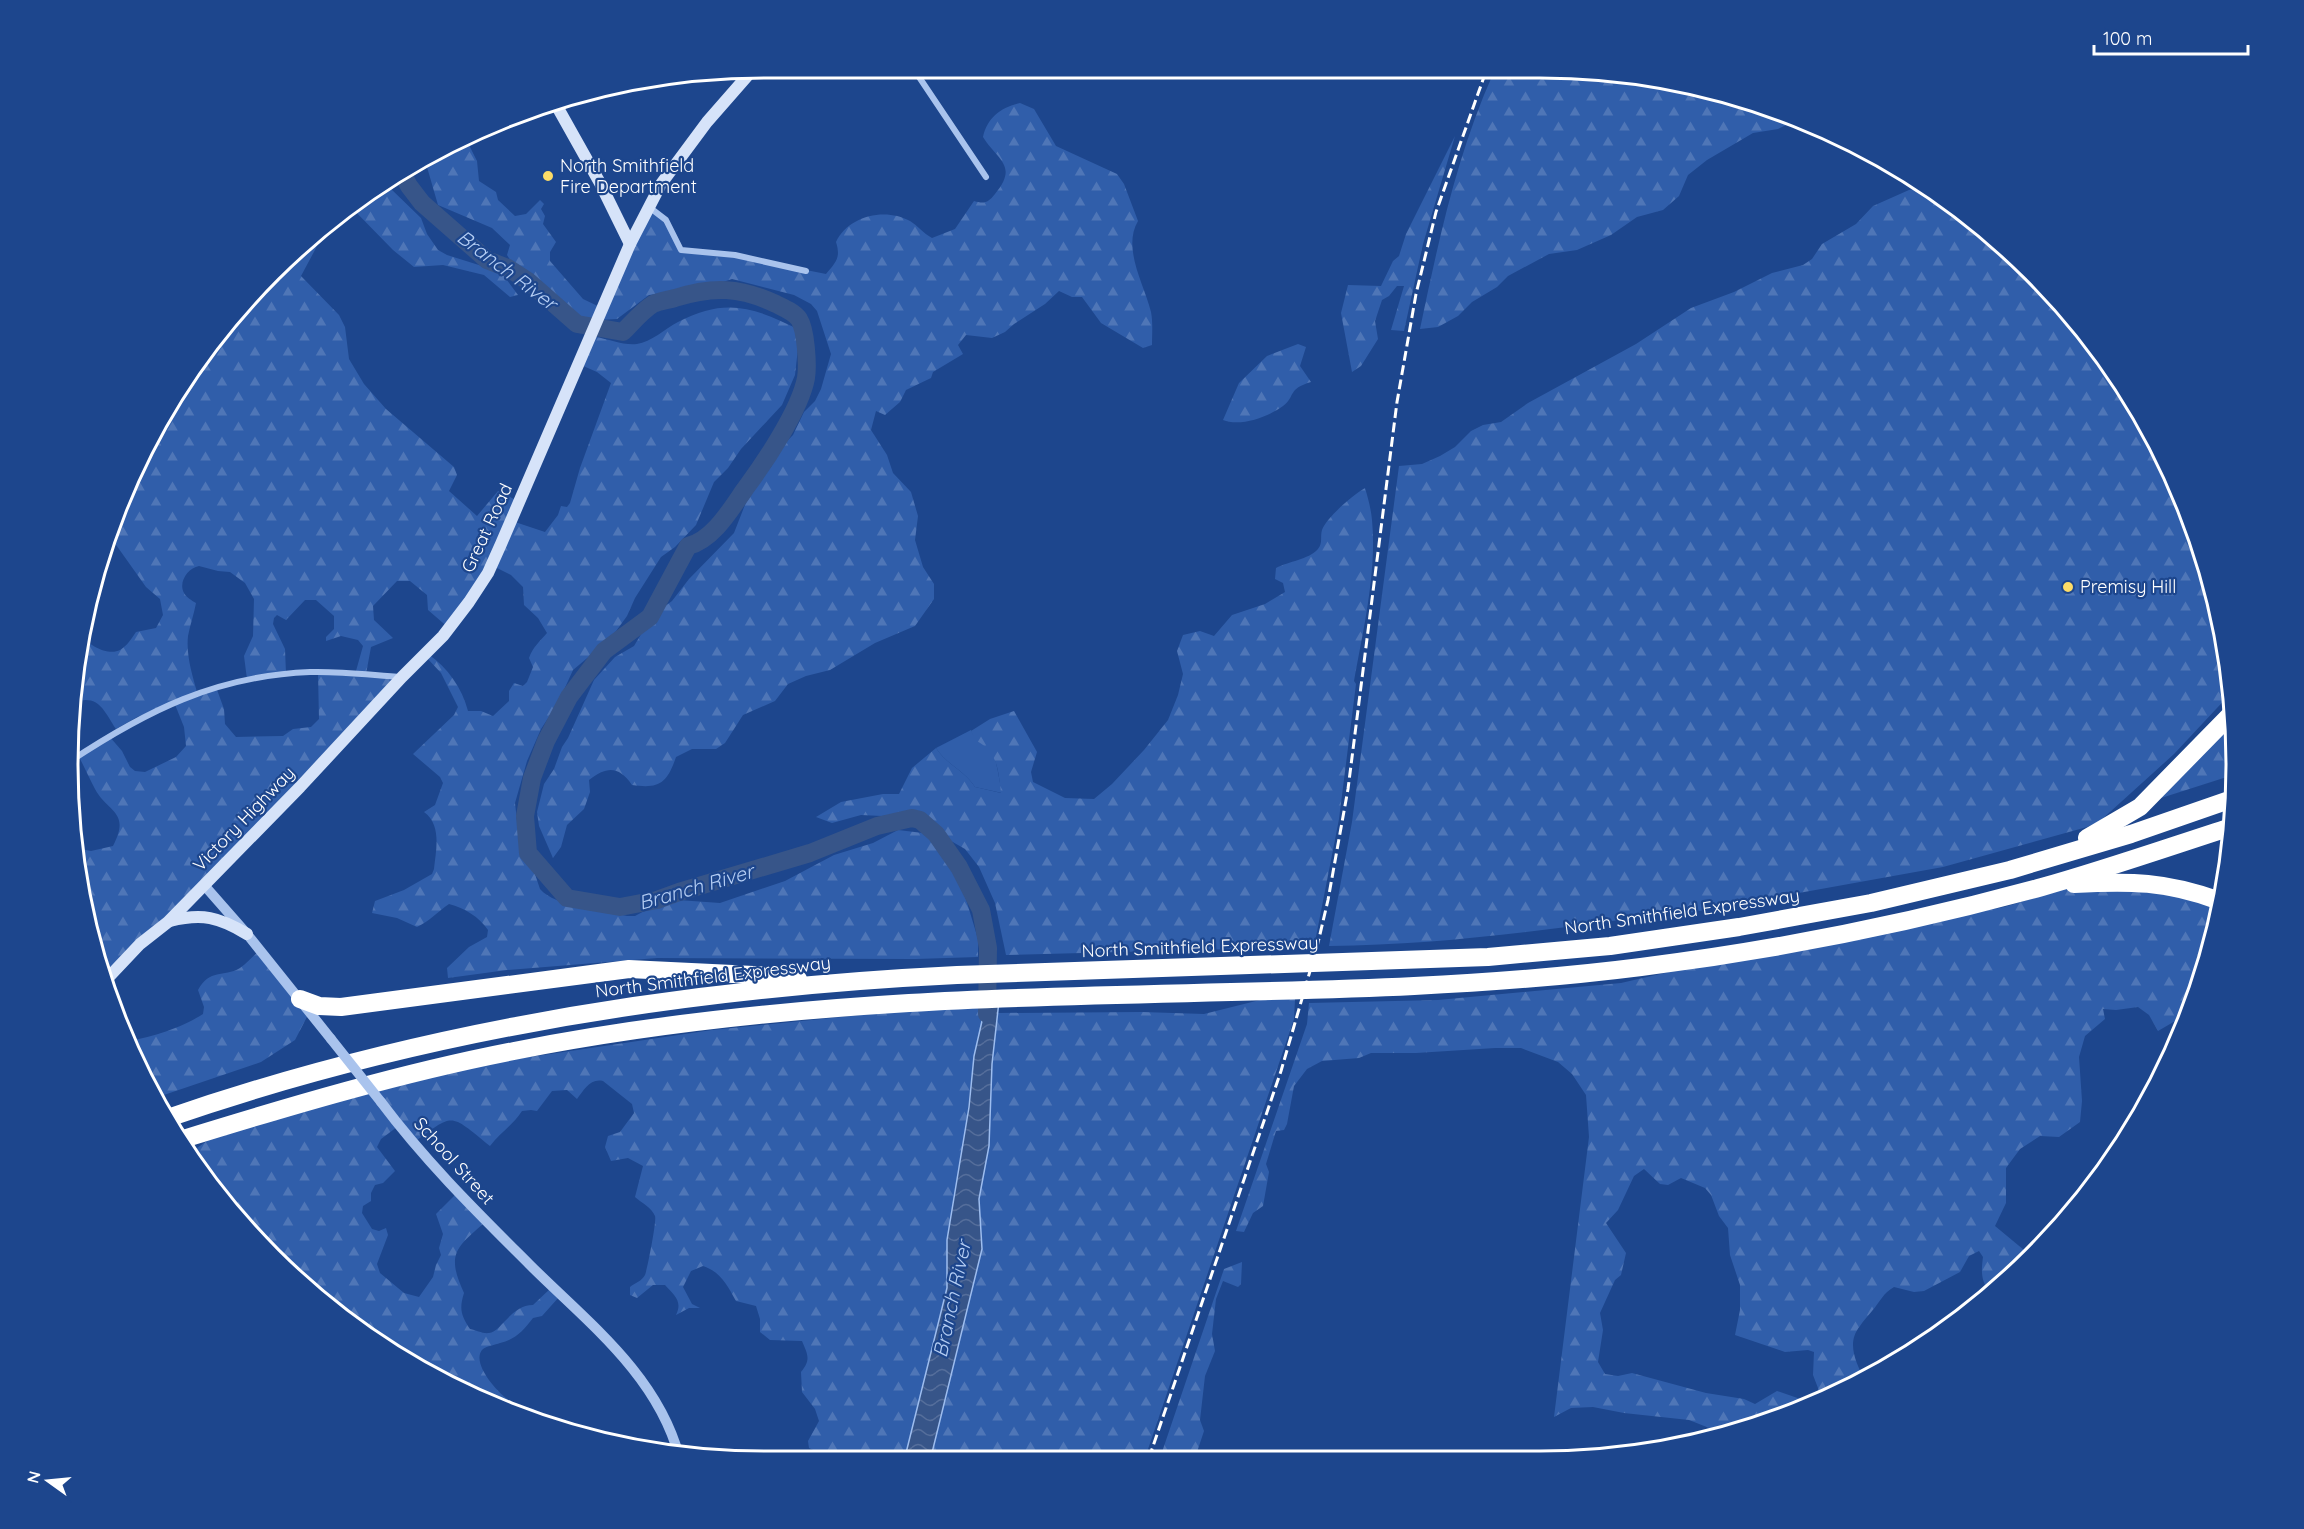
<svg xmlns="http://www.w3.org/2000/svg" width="2304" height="1529" viewBox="0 0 2304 1529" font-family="Quicksand,sans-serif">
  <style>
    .green { fill: #305eaa }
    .forest { fill: url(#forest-firs); fill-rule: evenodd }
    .water { fill: url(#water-waves); stroke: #9dbdef; stroke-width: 1.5 }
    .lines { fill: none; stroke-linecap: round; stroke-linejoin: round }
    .river { stroke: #375589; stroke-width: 18 }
    .minor { stroke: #a9c3ed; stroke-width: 6 }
    .tertiary { stroke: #a9c3ed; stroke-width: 10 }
    .secondary { stroke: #d6e3f9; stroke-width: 12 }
    .motorway { stroke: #fff; stroke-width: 18 }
    .rail { stroke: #fff; stroke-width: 3; stroke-dasharray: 10 4.5; stroke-linecap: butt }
    .tertiary-bridge { stroke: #a9c3ed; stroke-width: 10 }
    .poi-dot { fill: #fddc67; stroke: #1d468d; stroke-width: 2 }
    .labels { text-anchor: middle; stroke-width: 4.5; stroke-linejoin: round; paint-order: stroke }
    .poi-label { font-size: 18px; fill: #fff; stroke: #1d468d; text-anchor: start }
    .street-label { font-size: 18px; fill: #fff; stroke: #1d468d }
    .water-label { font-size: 20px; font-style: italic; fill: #b5cef4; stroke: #1d468d }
    .rim { fill: none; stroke: #fff; stroke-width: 3 }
  </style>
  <defs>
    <pattern id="forest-firs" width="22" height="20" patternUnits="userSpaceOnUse" patternTransform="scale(1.5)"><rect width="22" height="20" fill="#305eaa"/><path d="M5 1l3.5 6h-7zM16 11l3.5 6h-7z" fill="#4f76b7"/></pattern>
    <pattern id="water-waves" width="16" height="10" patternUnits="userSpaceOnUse" patternTransform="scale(1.5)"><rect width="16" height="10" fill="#375589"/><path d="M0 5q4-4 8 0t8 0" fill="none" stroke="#556e9b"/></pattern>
  </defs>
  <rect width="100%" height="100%" fill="#1d468d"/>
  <!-- green -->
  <path class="green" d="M971,730C976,745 987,742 993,754C998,765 999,781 1002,793L975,787C965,771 946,764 936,748Z"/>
  <!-- forest -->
  <g class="forest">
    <path d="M1493,74H1631L1720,91L1796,120L1778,129L1753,133L1707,160L1688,175L1679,196L1663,210L1637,217L1611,235L1577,250L1549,254L1508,276L1497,287L1472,302L1458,316L1438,327L1420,329C1438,243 1457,154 1493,74Z"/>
    <path d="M1020,103L1034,109L1056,146L1117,174L1124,184L1138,221C1122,248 1144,284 1151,312C1153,322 1152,335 1152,345L1143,348L1101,323L1082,297H1072L1059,291L1045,304L1014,324L1005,332L992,338L966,335L958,345L963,354L933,372L931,378L906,390L900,402L885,415L876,411L871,430L887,455L893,473L911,492L918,516L915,540L923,567L934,584V599L915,626L875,643L830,670L806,676L788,684L775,701L743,715L725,743L716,749H692L676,757C667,783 660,789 632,785C619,766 607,766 589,780L590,792L584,809L567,825L561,847L553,858L539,826L537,812L544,784L554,769L562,747L568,738L594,680L615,657L634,646L652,616L672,601L689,579L734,533L750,492L771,467L780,448L793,435L804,412L815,401L821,389L831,354L817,311L811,304L794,295L732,279L708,287L649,295L617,319L598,320L568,314L558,308L536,286L521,277L507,255L510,245L492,228L438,205L427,167L423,162L470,139V147L477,161L479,181L496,192L498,200L515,216L526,214L540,200L544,204L541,209L545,216L543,224L556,242L550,252V261L583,299L604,309L650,211L661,217L679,248L750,259L826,274C836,262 841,258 836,242C848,216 885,207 910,221C918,226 923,233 932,238L955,229L974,201C984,204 988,203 995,194C1019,165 997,160 983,137C987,118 1001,107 1020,103Z"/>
    <path d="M1455,136L1423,244L1404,331L1391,330L1404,286H1397L1389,296L1382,300L1375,321L1378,339L1361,366L1352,372L1341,313L1348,285L1381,286L1393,261L1399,256L1406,234Z"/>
    <path d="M386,181L391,189L421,218L427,234L438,250L447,255L501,272L518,295L510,297L484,275L443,265L414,267L393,250L350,206Z"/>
    <path d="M1921,188L1999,241L2093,340L2165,457L2213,584L2231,693L2174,754L2100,821L2087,827L1943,867L1688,913L1686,911C1567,927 1449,945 1329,946L1352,822L1399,466L1422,464L1440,456L1455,447L1471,431L1483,425L1501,422L1528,403L1636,344L1691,308L1734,292L1772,273L1803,265L1812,259L1822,244L1856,224L1873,206L1909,190Z"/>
    <path d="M331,220L325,232L320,236L316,248L301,276L339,315L345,327L349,359L364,384L386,409L454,467L457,475L449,491L477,516L498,491L522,503L515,522L545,532L558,515L561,506L567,507L570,503L580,468L611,383L597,372L581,365L596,337C608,339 625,346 637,344C651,342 665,329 678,322C726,297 753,307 800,330L795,375L782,405L741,449L728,468L714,482L696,525L675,547L661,557L635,598L627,616L611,638L573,670L558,703L541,729L527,761L515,803L517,821L540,889C555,907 604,911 627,916H635L652,907L678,900L720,903L785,881L834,855L873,843L898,830L931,834L938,842L962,886L978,939V957L915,959L657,958L507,970L448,978L447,968L469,947L487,937L488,930C479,917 465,908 449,904C437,912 430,921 417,927L397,918L372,913L375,901L404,890L432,874L434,869C436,850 442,825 424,812L435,805L443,783L440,777L413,754L454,715L458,707L441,673L427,658L428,654C448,668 462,688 468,711H481L493,716L509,701V691L514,683L523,686L527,682L533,667L529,658C533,647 540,641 547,633L538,618L524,605L523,587L511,575L495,567L450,629L428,610L427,595L410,581H397L373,606L374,620L393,638L371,647L366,674L397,677L106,981L91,945L75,848L91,851L113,846C131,811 108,813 95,789C89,778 84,766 78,755L109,736L122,751L130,767L135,771L145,772L176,757L186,746L184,727L174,702L137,717L116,729C103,709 98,693 72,703L83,635C88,646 109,656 120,650C127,646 132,638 136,632L156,628L163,615L160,599L146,587L114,542L111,525L120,498L212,340L305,241ZM199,566L218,571L230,572L245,583L254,599L253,636L244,656L247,679L286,674L285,649L273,624L274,618L277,615L286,620L305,600H316L334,616V629L326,637V641L341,636L358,640L363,646L356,671L318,673L319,719L311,727L293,729L283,736L236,737L225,724L224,709L216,687L197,692C192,674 186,655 188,636C190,625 194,614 196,603C191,600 187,598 184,593C178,582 188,568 199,566Z"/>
    <path d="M1298,344L1306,347L1300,366L1311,382C1287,389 1296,396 1283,406C1268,417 1240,427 1223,420L1239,383L1267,356Z"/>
    <path d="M1365,488C1368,498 1371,509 1372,520C1377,572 1363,631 1354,681L1356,684L1339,819L1314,947L1006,955L995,903L979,867L965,849L937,833L920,813L912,811L882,816L861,815L832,823L816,817L841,802L883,794H899L912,768L936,748C946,764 965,771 975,787L1001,793C998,769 998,752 975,740L971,731L990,719L1014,711L1037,752L1031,772L1033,782L1065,798L1094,799L1112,784L1144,750L1168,720L1178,695L1183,674L1177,651L1183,635L1200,631L1214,636L1232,615L1265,604L1285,592L1283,583L1275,579L1276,568C1289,561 1308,560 1318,549C1323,543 1320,537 1322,530C1327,517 1353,495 1365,488Z"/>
    <path d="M2235,719L2233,775L2158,799Z"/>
    <path d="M2082,884L2220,901L2199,989L2187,1017H2182L2158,1031L2149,1015L2138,1007L2116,1010L2103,1009L2105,1019L2085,1036L2079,1057L2082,1101L2080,1122L2059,1137L2040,1136L2020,1149L2006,1168V1203L1995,1226L2030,1255L1990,1293C1981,1281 1981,1272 1983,1257L1979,1251L1969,1256L1960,1272L1924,1291L1914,1292L1894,1287C1883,1293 1880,1302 1872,1311C1868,1316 1863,1321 1860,1326C1846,1343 1856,1362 1864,1379L1847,1390L1820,1400L1818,1388L1813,1375L1814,1352L1808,1350L1785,1352L1735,1335L1740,1310V1285L1730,1255L1728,1228L1719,1216L1711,1195L1705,1188L1681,1178L1668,1185L1660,1184L1644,1169L1634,1176L1618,1210L1606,1223L1626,1253L1621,1275L1615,1280L1600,1313L1603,1330L1598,1362L1605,1374L1618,1376L1632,1373L1706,1393L1744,1399L1755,1404L1777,1391L1812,1403L1727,1435L1689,1420L1624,1413L1593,1407L1571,1408L1554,1417L1589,1137L1586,1095L1572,1074L1558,1062L1521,1048H1495L1416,1053H1371L1359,1058L1322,1061L1307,1069L1294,1086L1287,1124L1284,1130L1276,1131L1266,1164L1269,1172L1263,1206L1253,1213L1244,1232L1236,1231L1307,1024L1309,1003L1438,1000L1621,983L1695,966L2004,907Z"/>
    <path d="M259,951L309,1013L295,1040L261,1062L155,1098L131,1040C152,1038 185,1026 203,1014L204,1007L198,990C210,968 223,978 240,968C247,963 253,956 259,951Z"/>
    <path d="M1268,998L1295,999L1294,1019L1145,1458L931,1457L982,1249L979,1199L989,1146L992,1064L998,1013L1142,1012L1204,1014Z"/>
    <path d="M981,1008L982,1021L974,1056L965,1133L947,1240V1288L905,1457L826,1456L809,1448L808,1441L819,1421L815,1409L802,1392L801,1372C811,1360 808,1355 802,1341L770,1340L760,1332V1319L756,1306L736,1301C727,1285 721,1272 703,1266L691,1271L683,1287L692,1304L700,1308H689L676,1315C683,1301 674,1295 665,1285H653L637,1298L630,1295V1287C635,1283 642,1281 645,1275C647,1271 657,1220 655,1216C652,1208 642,1203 635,1197L643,1166L628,1158L611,1161L605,1147L608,1136L620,1132L634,1113L632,1104L603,1081C590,1078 584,1090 577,1099L567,1090L552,1091L537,1111L531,1110L522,1111C513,1125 500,1133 490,1146C449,1113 455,1112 413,1143L397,1127L381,1139L377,1147L395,1171L383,1183L375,1185L371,1193V1201L363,1206L362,1213L372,1229L379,1231L386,1228L388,1235L377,1264L380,1273L404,1293L419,1297L433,1277L436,1265L441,1255L439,1248L443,1234L436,1214L456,1194L484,1223C456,1248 446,1254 464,1293C459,1309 461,1315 470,1329C476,1330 483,1334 489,1333C501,1332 511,1305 533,1305L551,1288L559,1297L542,1316L533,1318C523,1331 516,1339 500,1343C495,1345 487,1346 483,1349C469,1362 500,1396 512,1402C518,1406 527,1407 534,1409L536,1420L457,1390L305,1288L240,1224L190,1153L211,1138L229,1131L476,1065L712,1030L901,1011Z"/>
    <path d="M1242,1262L1241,1284L1238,1287L1223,1281L1216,1299L1212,1334L1215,1351L1205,1376L1200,1420L1204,1431L1195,1458H1160L1224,1269Z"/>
  </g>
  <!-- water -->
  <path class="water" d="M999,1001L992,1064L989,1146L979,1199L982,1249L931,1457H905L947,1288V1240L969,1107L974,1056L982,1021L981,1008Z"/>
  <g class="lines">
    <!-- river -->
    <path class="river" d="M402,173L409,186L422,203L487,260L508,268L528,281L577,324L623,332C632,323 642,311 653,304C659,301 668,300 675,298C713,286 740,287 776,304C784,308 794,312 799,319C806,330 808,365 806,378C800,410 765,462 745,489C731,509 713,540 688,546L650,617L604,651L569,697L546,741L532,778L525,816L528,853L567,898L620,907L657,900L679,892L810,853L877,826L912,818L920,820L936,834L959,867L981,910L988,948L987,1014"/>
    <!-- minor -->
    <g class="minor">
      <path d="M917,74L986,177"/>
      <path d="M649,207L666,220L681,250L735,255L806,271"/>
      <path d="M69,762C146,711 215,676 310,672C340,671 371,675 402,677"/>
    </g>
    <!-- tertiary -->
    <g class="tertiary">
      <path d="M204,885L247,934L331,1039"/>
      <path d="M381,1102C426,1162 477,1212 529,1264C586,1321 657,1374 679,1456"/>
    </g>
    <!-- secondary -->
    <g class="secondary">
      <path d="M554,101L600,183L630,244"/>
      <path d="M170,921C202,913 219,917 247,934"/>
      <path d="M106,980L140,944L168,922L300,787L402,677L443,636L469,602L488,573L501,544L630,244L661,184L707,122L749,74"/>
    </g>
    <!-- motorway -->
    <g class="motorway">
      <path d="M2087,838L2140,807L2234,711"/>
      <path d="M2074,884C2130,881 2166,881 2220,901"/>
      <path d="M300,999L319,1006L341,1007L629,969L773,976L798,979"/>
      <path d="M165,1119C421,1030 687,988 957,975L1488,957L1610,946L1739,927L1871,903L2010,870L2131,834L2232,799"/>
      <path d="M180,1140C290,1106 401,1073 514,1051C644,1025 777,1011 909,1003C1153,988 1398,998 1641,967C1776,950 1911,923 2042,887C2106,869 2169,847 2231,827"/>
    </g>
    <!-- rail -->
    <path class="rail" d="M1149,1458L1281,1071L1317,947L1328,900L1348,789L1397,402L1416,294L1436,212L1485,74"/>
    <!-- tertiary-bridge -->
    <path class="tertiary-bridge" d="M331,1039L381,1102"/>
  </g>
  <!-- markers -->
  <g class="poi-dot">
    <circle cx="548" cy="176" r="6"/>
    <circle cx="2068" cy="587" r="6"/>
  </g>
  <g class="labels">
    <!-- poi labels -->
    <g class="poi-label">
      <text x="560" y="172">North Smithfield<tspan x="560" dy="21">Fire Department</tspan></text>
      <text x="2080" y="593">Premisy Hill</text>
    </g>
    <!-- street labels -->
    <g class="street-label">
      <text transform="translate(487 528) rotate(-65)" y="6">Great Road</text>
      <text transform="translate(244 819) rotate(-46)" y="6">Victory Highway</text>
      <text transform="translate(1682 912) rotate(-8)" y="6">North Smithfield Expressway</text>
      <text transform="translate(1200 947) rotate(-2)" y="6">North Smithfield Expressway</text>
      <text transform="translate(713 977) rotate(-7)" y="6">North Smithfield Expressway</text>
      <text transform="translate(454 1161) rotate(48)" y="6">School Street</text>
    </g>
    <!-- water labels -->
    <g class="water-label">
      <text transform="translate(507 270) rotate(37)" y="7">Branch River</text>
      <text transform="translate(696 887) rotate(-16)" y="7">Branch River</text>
      <text transform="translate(952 1299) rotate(-78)" y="7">Branch River</text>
    </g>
  </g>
  <!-- crop -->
  <path d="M0 0H2304V1529H0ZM764 78H1540A686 686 0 0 1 2226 764V765A686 686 0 0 1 1540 1451H764A686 686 0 0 1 78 765V764A686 686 0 0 1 764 78Z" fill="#1d468d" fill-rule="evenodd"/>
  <path class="rim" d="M764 78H1540A686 686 0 0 1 2226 764V765A686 686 0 0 1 1540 1451H764A686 686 0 0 1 78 765V764A686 686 0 0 1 764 78Z"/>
  <!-- north arrow -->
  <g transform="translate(48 1481) rotate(285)" stroke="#1d468d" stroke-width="4.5" paint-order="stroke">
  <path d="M0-4.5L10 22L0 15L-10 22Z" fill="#ffffff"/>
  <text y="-9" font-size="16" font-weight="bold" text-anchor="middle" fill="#ffffff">N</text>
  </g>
  <!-- scale -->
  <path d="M2094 45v9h154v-9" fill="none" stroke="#ffffff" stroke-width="3"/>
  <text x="2103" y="45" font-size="18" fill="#ffffff" stroke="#1d468d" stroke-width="4.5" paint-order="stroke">100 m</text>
</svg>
